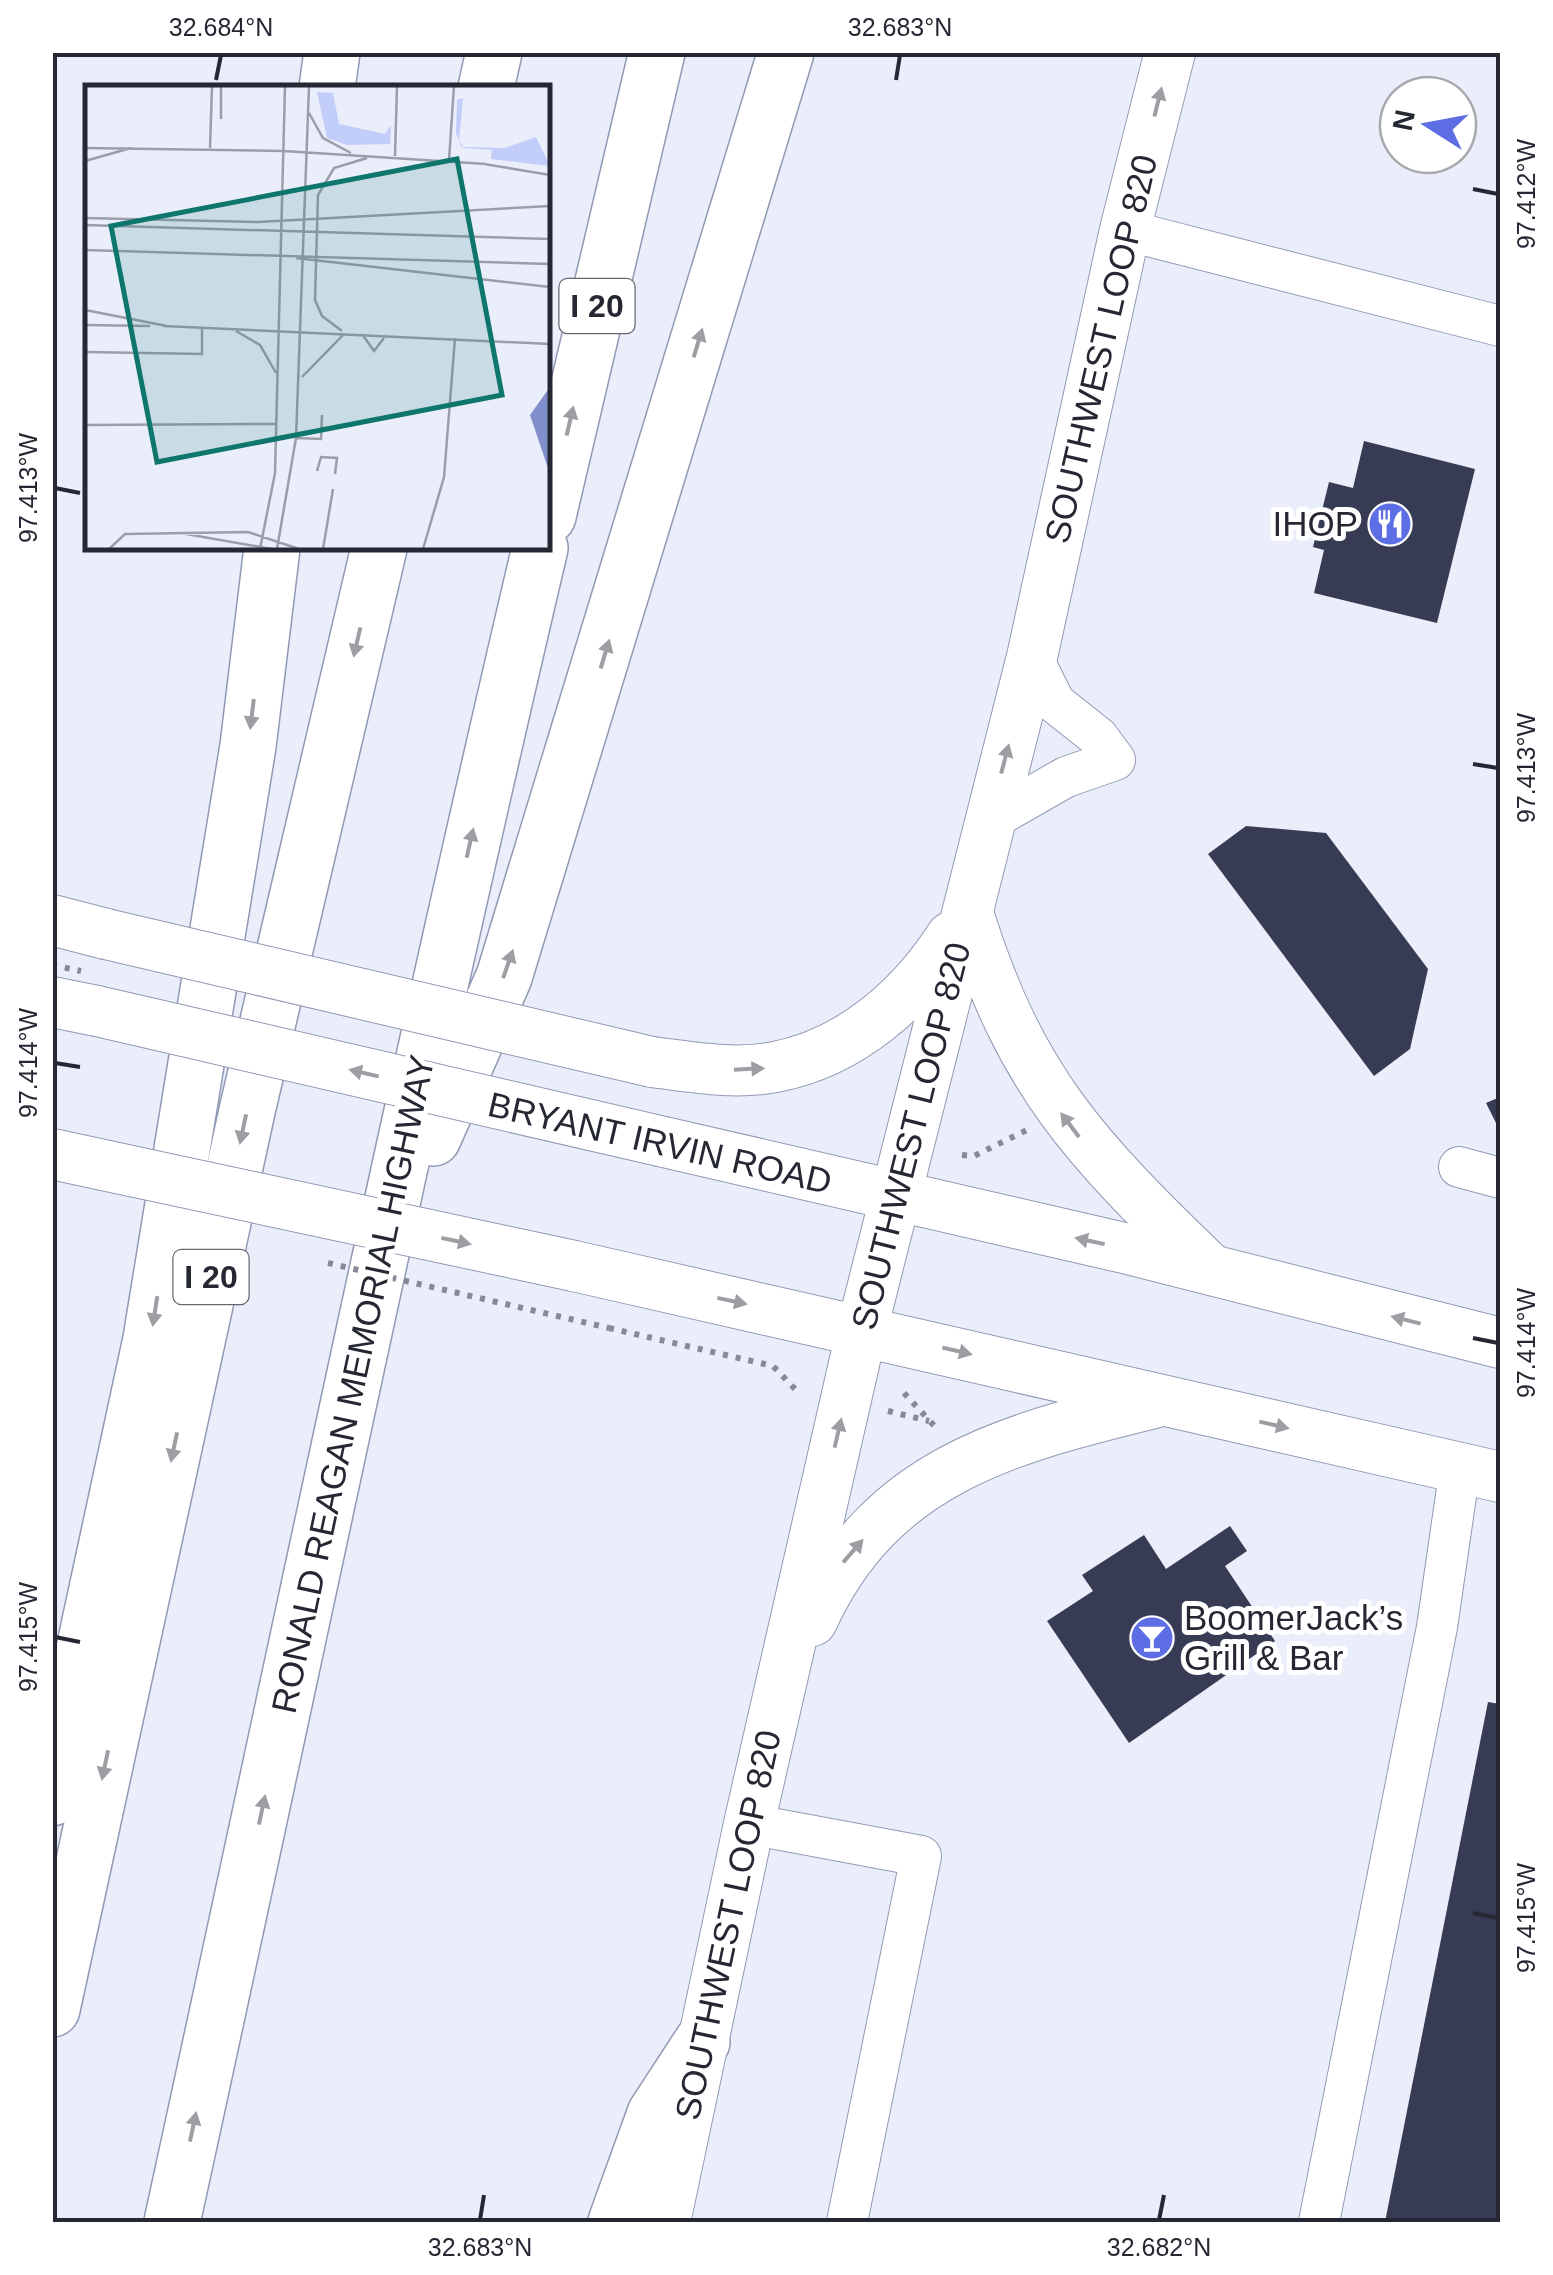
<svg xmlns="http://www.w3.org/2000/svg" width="1553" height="2275" viewBox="0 0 1553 2275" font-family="Arial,sans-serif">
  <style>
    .building { fill: #373c54 }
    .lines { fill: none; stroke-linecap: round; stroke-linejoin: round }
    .minor-casing { stroke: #9299b5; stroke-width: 42 }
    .major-casing { stroke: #9299b5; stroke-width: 52 }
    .highway-casing { stroke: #9299b5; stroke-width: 58 }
    .path { stroke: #878a96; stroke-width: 6; stroke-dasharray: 5 8; stroke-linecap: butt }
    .minor { stroke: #fff; stroke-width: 40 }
    .major { stroke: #fff; stroke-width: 50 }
    .highway { stroke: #fff; stroke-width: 55 }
    .major-bridge-casing { stroke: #9299b5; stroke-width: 52; stroke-linecap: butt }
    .path-bridge { stroke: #878a96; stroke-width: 6; stroke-dasharray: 5 8; stroke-linecap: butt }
    .major-bridge { stroke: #fff; stroke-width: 50 }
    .oneway { fill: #9d9ea3 }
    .ticks { fill: none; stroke: #252833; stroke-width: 4 }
    .labels { text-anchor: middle; stroke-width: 10; stroke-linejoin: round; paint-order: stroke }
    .shield { fill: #fff; stroke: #666870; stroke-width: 2.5 }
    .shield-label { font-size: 32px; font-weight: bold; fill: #252833 }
    .street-label { font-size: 35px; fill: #252833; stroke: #fff }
    .poi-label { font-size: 35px; fill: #252833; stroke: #fff; text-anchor: end }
    .inset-road { fill: none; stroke: #9b9eaa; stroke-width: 2.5 }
    .view { fill: #0f766e; fill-opacity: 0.15; stroke: #0f766e; stroke-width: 5 }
    .inset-edge { fill: none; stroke: #252833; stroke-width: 5 }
    .neatline { fill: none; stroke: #252833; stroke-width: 4 }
    .ticks-label { font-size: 25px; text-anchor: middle; fill: #252833 }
  </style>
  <rect width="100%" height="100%" fill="#eaedfa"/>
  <!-- building -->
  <g class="building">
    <path d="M1364,441L1475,469L1437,623L1314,593L1324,550L1313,547L1329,482L1353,488Z"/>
    <path d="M1246,826L1326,833L1428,969L1410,1049L1374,1076L1208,854Z"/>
    <path d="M1500,1097V1131L1486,1103Z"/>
    <path d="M1230,1526L1247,1551L1225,1566L1275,1641L1129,1743L1047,1621L1093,1591L1082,1575L1144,1535L1166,1569Z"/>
    <path d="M1488,1702L1500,1704V2222H1385Z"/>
  </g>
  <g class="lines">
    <defs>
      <g id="minor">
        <path d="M1125,230L1500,326"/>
        <path d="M989,821L1066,777L1115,760L1098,737L1055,703L1032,657"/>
        <path d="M1459,1167L1500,1178"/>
        <path d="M749,1824L921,1856L847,2222"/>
        <path d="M1319,2222L1437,1627L1460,1468"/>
      </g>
      <g id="major">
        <path d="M968,913C1020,1081 1085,1148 1208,1267"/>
        <path d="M52,920L106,934"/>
        <path d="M52,1002L97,1011"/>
        <path d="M652,1062C692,1067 735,1075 775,1067C850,1053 911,999 951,937"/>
        <path d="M664,1142L1124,1248L1500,1343"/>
        <path d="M574,1266L1500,1477"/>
        <path d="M812,1621C880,1471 1007,1439 1154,1403"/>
        <path d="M665,2222L749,1824L862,1329L1032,657L1125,230L1170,52"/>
      </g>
      <g id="highway">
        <path d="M327,88L332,52"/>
        <path d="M486,88L494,52"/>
        <path d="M548,516L657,52"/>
        <path d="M433,1138L504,977L786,52"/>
        <path d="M52,1798L151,1339L248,746L272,548"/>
        <path d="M52,2009L247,1111L379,548"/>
        <path d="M172,2222C294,1664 409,1104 540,548"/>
        <path d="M616,2222L655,2114L702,2042"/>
      </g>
    </defs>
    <!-- minor casing -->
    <use href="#minor" class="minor-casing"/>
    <!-- major casing -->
    <use href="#major" class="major-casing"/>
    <!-- highway casing -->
    <use href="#highway" class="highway-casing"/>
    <!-- path -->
    <g class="path">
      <path d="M962,1155L974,1156L1027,1130"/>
      <path d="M609,1328L773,1366L796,1390"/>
      <path d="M904,1393L939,1431"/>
      <path d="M888,1411L929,1421"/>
    </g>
    <!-- minor -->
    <use href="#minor" class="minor"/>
    <!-- major -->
    <use href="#major" class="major"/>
    <!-- highway -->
    <use href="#highway" class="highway"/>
    <defs>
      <g id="major-bridge">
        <path d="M106,934L652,1062"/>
        <path d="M97,1011L664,1142"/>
        <path d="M52,1154L574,1266"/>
      </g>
    </defs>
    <!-- major-bridge casing -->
    <use href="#major-bridge" class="major-bridge-casing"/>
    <!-- path-bridge -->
    <g class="path-bridge">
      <path d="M52,965L81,971"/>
      <path d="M328,1263L609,1328"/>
    </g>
    <!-- major-bridge -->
    <use href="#major-bridge" class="major-bridge"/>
  </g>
  <!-- one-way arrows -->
  <defs><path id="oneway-solid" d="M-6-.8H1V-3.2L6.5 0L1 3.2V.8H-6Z" transform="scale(2.5)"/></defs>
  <g class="oneway">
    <use href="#oneway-solid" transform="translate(1158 102) rotate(-76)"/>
    <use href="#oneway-solid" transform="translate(698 343) rotate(-73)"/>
    <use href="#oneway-solid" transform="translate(570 421) rotate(-77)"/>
    <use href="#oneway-solid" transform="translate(357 642) rotate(103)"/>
    <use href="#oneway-solid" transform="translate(605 654) rotate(-73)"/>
    <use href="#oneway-solid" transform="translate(252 714) rotate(97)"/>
    <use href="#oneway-solid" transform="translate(1005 759) rotate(-75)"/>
    <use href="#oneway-solid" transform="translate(470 843) rotate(-77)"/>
    <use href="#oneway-solid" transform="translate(508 964) rotate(-71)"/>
    <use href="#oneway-solid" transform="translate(749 1069) rotate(-3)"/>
    <use href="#oneway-solid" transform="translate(364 1073) rotate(-167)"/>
    <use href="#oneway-solid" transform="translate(1070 1125) rotate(-127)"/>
    <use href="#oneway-solid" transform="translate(243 1129) rotate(102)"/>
    <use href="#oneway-solid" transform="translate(456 1241) rotate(12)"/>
    <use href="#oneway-solid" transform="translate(1090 1241) rotate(-168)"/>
    <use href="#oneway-solid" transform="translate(732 1301) rotate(12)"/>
    <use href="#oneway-solid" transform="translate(155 1311) rotate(99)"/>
    <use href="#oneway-solid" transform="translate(1406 1320) rotate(-166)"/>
    <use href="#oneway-solid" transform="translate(957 1351) rotate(13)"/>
    <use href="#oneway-solid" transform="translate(1274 1425) rotate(13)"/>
    <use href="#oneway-solid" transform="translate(838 1433) rotate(-77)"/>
    <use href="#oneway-solid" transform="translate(174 1447) rotate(102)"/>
    <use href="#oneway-solid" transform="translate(853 1551) rotate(-49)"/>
    <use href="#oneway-solid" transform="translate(105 1765) rotate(102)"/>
    <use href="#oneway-solid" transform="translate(262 1810) rotate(-78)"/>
    <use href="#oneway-solid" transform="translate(193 2127) rotate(-78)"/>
  </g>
  <!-- ticks -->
  <path class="ticks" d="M216,80L221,55M896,80L900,55M1473,189L1498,194M55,488L80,493M1473,764L1498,768M55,1063L80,1067M1473,1338L1498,1343M55,1637L80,1642M1473,1913L1498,1918M480,2220L484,2195M1159,2220L1164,2195"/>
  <!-- icons -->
  <defs>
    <symbol id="restaurant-disc" viewBox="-11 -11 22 22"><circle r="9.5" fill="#5d6de4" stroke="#fff"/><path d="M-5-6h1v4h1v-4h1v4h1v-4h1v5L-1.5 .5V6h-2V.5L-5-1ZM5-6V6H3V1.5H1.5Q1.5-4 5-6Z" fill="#fff"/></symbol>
    <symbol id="bar-disc" viewBox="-11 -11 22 22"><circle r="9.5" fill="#5d6de4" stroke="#fff"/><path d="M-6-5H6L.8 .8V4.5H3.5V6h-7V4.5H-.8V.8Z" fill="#fff"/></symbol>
  </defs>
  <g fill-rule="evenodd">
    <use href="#restaurant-disc" x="1365" y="499" width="50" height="50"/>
    <use href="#bar-disc" x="1127" y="1613" width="50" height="50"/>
  </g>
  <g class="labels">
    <!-- shield labels -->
    <g class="shield">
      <rect x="559.5" y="279" width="75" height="54" rx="8"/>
      <rect x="173.5" y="1250" width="75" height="54" rx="8"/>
    </g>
    <g class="shield-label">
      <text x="597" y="317">I 20</text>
      <text x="211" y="1288">I 20</text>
    </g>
    <!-- street labels -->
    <g class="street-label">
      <text transform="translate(1101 349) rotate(-77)" y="12">SOUTHWEST LOOP 820</text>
      <text transform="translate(911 1136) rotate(-76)" y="12">SOUTHWEST LOOP 820</text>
      <text transform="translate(660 1143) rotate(13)" y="12">BRYANT IRVIN ROAD</text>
      <text transform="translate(353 1384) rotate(-78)" y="12">RONALD REAGAN MEMORIAL HIGHWAY</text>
      <text transform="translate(728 1925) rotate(-78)" y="12">SOUTHWEST LOOP 820</text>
    </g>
    <!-- poi labels -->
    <g class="poi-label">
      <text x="1358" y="536">IHOP</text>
      <text x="1184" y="1630" text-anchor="start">BoomerJack’s<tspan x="1184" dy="40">Grill &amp; Bar</tspan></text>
    </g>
  </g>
  <!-- overview -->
  <g transform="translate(85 85)">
    <rect width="465" height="465" fill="#eaedfa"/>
    <path d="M232,7L248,8L254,39L300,49L306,40L305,59L262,60L242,53ZM378,13L374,56L379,62L420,63L451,52L465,81L406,74L407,65L380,63L376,61L371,48L372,15Z" fill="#c2cdfa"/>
    <path d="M465,302V389L445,330Z" fill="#808ecc"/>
    <path class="inset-road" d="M224,28L238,53L266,68M136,34V1M0,63L199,66L401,79M125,63L127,1M310,71L312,1M364,75L369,1M0,76L46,63M399,79L465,90M0,133L173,137L465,121M0,140L465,154M0,165L465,179M211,173L465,202M0,225L82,241M0,240L65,241M79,241L465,259M151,246L175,260L191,288M257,246L237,231L230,215L233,110L249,83L282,73M277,249L289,266L299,253M0,267L117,269V242M217,292L259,249M0,340L192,339M211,353L236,354L237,330M232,386L236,372L252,373L250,389M101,449L187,464M24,464L40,449L163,447L214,464M175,464L190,388L200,1M192,464L211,353L224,1M238,464L248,404M338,464L359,392L370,253"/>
    <path class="view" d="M372,74L417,310L72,377L26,141Z"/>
    <rect width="465" height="465" class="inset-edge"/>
  </g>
  <!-- border -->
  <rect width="1553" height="2275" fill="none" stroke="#ffffff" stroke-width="110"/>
  <!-- north arrow -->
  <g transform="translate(1428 125) rotate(281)"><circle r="48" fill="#ffffff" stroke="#a8a9ad" stroke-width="2.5"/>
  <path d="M0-8L18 38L0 25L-18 38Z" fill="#5d6de4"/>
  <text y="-15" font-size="28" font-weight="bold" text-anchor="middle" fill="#252833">N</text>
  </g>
  <rect x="55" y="55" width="1443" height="2165" class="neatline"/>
  <g class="ticks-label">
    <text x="221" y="36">32.684°N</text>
    <text x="900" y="36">32.683°N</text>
    <text transform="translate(1526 194) rotate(-90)" y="9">97.412°W</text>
    <text transform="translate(28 488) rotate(-90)" y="9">97.413°W</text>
    <text transform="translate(1526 768) rotate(-90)" y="9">97.413°W</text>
    <text transform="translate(28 1063) rotate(-90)" y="9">97.414°W</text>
    <text transform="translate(1526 1343) rotate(-90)" y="9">97.414°W</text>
    <text transform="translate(28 1637) rotate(-90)" y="9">97.415°W</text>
    <text transform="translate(1526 1918) rotate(-90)" y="9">97.415°W</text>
    <text x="480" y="2256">32.683°N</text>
    <text x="1159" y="2256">32.682°N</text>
  </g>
</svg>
